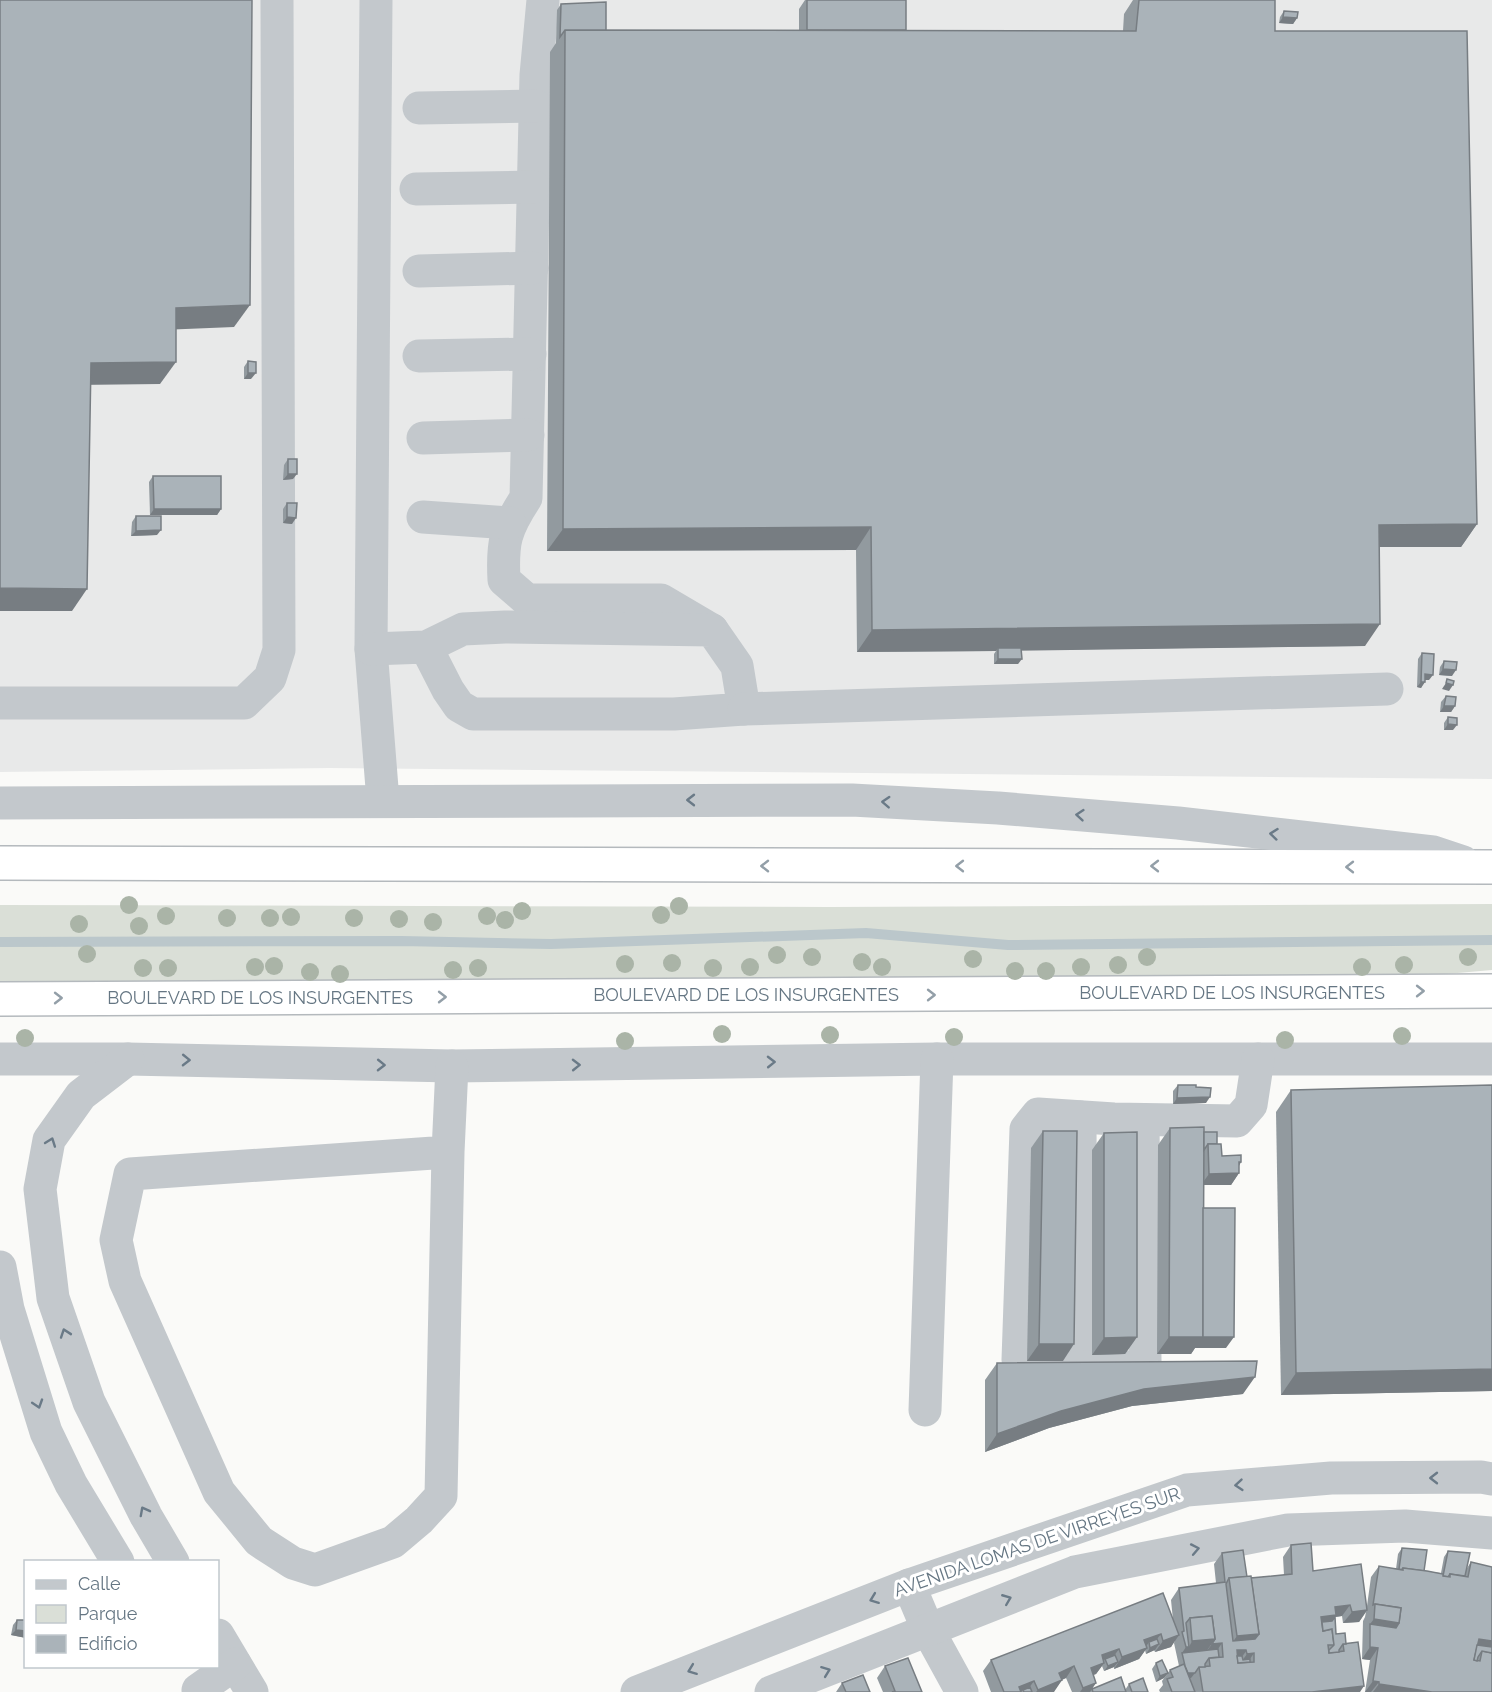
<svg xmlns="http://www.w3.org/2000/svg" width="1492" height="1692" viewBox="0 0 1492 1692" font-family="Raleway,sans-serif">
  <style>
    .built { fill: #e8e9e9 }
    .green { fill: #dadfd7 }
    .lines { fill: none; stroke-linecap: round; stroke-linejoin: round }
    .stream { stroke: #bbc7cb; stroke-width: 10 }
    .highway-casing { stroke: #b4b9bd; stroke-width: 36 }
    .minor { stroke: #c3c8cc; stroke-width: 33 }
    .highway { stroke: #fff; stroke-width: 33 }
    .tree { fill: #aab4a7 }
    .wall { fill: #929a9f }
    .shaded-wall { fill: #777d82 }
    .building { fill: #aab3b9; stroke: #777d82; stroke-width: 1.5; fill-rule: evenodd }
    .oneway { stroke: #6a7a87 }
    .oneway2 { stroke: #939fa8 }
    .labels { text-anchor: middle; stroke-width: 6; stroke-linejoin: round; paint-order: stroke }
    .street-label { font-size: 18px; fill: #657683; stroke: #fff }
  </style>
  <rect width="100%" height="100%" fill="#fafaf8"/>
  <!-- built -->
  <path class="built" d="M0,0H1492V779L329,768L0,772Z"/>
  <!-- green -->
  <path class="green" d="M1492,904V970L1423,976L0,983V905L829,907Z"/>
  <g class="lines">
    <!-- stream -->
    <path class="stream" d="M0,942L401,941L551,944L866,933L1008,945L1492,940"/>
    <defs>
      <g id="highway">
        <path d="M0,863L1492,867"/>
        <path d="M0,999L1492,991"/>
      </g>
    </defs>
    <!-- highway casing -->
    <use href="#highway" class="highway-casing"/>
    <!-- minor -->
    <g class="minor">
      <path d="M376,0L371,649L383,801"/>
      <path d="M543,0L536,75L526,498C505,530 502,542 504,580L527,600H661L712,630"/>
      <path d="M419,108L536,106"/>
      <path d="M416,189L534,187"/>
      <path d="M419,271L532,268"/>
      <path d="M419,356L530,354"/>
      <path d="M423,438L528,435"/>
      <path d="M423,517L510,523"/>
      <path d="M371,649L426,647L463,629L505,627L712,630L737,666L744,709L674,714H473L459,706L448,690L426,647"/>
      <path d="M0,703H244L270,678L279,650L277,0"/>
      <path d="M744,709L1387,689"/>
      <path d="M0,803L852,800L998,808L1178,823L1433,852L1463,862"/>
      <path d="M0,1059H128L452,1066L937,1059H1492"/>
      <path d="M128,1059L81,1095L49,1140L40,1189L53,1298L89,1402L146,1516L173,1562"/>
      <path d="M1080,1117L1081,1367"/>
      <path d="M1143,1120L1145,1361L1138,1367L1022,1368L1018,1360L1026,1129L1038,1114L1114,1119L1237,1121L1251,1105L1258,1059"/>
      <path d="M448,1152L130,1174L116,1240L125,1281L219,1492L259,1541L293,1563L315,1570L393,1542L419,1520L441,1496L448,1152L452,1066"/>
      <path d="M0,1267L8,1309L46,1432L71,1484L118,1562"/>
      <path d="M925,1410L937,1059"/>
      <path d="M909,1585L928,1630L962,1692"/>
      <path d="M218,1635L252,1692"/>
      <path d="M198,1690L235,1664"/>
      <path d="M637,1692L909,1585L1187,1490L1331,1478L1481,1477L1492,1479"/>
      <path d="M771,1692L1075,1572L1288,1530L1405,1526L1492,1533"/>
    </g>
    <!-- highway -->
    <use href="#highway" class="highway"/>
  </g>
  <!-- trees -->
  <g class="tree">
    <circle cx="129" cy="905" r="9"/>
    <circle cx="679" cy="906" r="9"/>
    <circle cx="522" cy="911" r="9"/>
    <circle cx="661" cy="915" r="9"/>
    <circle cx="166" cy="916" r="9"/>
    <circle cx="487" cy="916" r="9"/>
    <circle cx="291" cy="917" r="9"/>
    <circle cx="227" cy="918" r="9"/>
    <circle cx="270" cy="918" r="9"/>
    <circle cx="354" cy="918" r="9"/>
    <circle cx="399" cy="919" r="9"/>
    <circle cx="505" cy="920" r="9"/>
    <circle cx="433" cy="922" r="9"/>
    <circle cx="79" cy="924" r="9"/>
    <circle cx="139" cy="926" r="9"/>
    <circle cx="87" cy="954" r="9"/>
    <circle cx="777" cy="955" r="9"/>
    <circle cx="812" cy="957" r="9"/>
    <circle cx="1147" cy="957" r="9"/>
    <circle cx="1468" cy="957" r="9"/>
    <circle cx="973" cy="959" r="9"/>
    <circle cx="862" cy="962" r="9"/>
    <circle cx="672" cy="963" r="9"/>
    <circle cx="625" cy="964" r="9"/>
    <circle cx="1118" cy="965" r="9"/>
    <circle cx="1404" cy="965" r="9"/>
    <circle cx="274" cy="966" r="9"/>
    <circle cx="255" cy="967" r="9"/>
    <circle cx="750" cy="967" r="9"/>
    <circle cx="882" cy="967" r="9"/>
    <circle cx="1081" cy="967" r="9"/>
    <circle cx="1362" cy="967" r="9"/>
    <circle cx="143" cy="968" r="9"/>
    <circle cx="168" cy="968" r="9"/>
    <circle cx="478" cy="968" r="9"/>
    <circle cx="713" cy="968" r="9"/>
    <circle cx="453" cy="970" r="9"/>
    <circle cx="1015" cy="971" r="9"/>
    <circle cx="1046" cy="971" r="9"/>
    <circle cx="310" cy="972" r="9"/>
    <circle cx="340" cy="974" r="9"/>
    <circle cx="722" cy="1034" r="9"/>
    <circle cx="830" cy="1035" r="9"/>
    <circle cx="1402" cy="1036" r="9"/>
    <circle cx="954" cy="1037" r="9"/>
    <circle cx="25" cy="1038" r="9"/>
    <circle cx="1285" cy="1040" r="9"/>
    <circle cx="625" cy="1041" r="9"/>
  </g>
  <!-- wall -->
  <g class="wall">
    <path d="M805,0H906V30L1123,31L1124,14L1133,0H1275V31L1477,524L1461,547H1379L1365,646L1022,650L1018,664H994V654L996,651L857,652L856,550L547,551L550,52L556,43L557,10L561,4L606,30H799V9Z"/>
    <path d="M1284,11L1297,18L1293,24L1279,23L1280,17Z"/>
    <path d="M248,361L251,379H244V367Z"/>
    <path d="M288,459L293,479L283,480L284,465Z"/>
    <path d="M153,476L221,509L217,515H150L149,482Z"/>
    <path d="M287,503L292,524L283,523V509Z"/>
    <path d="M136,516L157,535L131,536L132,522Z"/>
    <path d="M1422,653L1429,680H1425L1421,688L1417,687L1418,659Z"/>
    <path d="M1444,661L1452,676L1439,675L1440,667Z"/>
    <path d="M1446,696L1455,706L1451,712H1440L1441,702Z"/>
    <path d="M1448,717L1453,730H1444V723Z"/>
    <path d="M1178,1085L1196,1087L1206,1103L1173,1104V1091Z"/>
    <path d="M1291,1090L1492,1391L1281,1395L1276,1112Z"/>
    <path d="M1170,1128L1204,1132L1217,1144L1222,1156L1241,1162L1239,1166V1173L1231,1185H1203V1208L1226,1348H1195L1191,1354H1157L1158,1145Z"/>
    <path d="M1043,1131L1063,1361H1027L1031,1148Z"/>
    <path d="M1104,1133L1137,1337L1125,1354L1092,1355V1150Z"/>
    <path d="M997,1363L1243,1394L1132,1406L1049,1428L985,1452V1380Z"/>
    <path d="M1291,1545L1313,1571L1367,1606L1371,1577L1379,1566L1396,1569L1398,1554L1402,1548L1424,1571L1441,1573L1444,1557L1448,1551L1467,1568L1471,1562L1491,1579L1492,1692H1365L1370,1660L1362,1659L1363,1621L1365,1617L1366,1612L1359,1622L1343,1623L1342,1616L1335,1617L1336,1634L1346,1644L1360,1692H1160L1159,1690L1163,1685L1162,1681L1170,1670L1179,1666L1174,1643L1175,1640L1171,1647L1155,1652L1154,1650L1146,1654L1145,1650L1139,1659L1114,1669V1667L1104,1671L1102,1666L1096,1674L1093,1675L1092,1689L1125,1690L1129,1684L1148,1692H1072L1066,1678L1062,1680L1053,1692H991L983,1671L991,1660L1173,1620L1171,1600L1179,1588L1216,1583L1214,1564L1222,1553L1247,1577L1251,1578L1284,1575L1283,1557Z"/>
    <path d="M17,1620H26V1638L11,1635L13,1625Z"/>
    <path d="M1156,1663L1168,1673L1164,1678L1156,1682L1152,1669Z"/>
    <path d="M885,1666L922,1692H883L877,1678Z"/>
    <path d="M842,1683L870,1692H836Z"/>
  </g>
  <!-- shaded-wall -->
  <g class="shaded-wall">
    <path d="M1283,17L1297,18L1293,24L1279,23Z"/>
    <path d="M250,305L234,327L161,330L176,308Z"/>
    <path d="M176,362L160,384L76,385L91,363Z"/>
    <path d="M248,373H256L251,379H244Z"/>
    <path d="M288,474H297L293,479L283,480Z"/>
    <path d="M154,509H221L217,515H150Z"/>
    <path d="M287,517L296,518L292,524L283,523Z"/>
    <path d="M1477,524L1461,547H1364L1379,525Z"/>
    <path d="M871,527L856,550L547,551L563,529Z"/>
    <path d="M161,530L157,535L131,536L136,531Z"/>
    <path d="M0,588L87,589L72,611H0Z"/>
    <path d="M1380,624L1365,646L998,651V648L996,651L857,652L872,630Z"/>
    <path d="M998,659H1022L1018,664H994Z"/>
    <path d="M1443,669L1456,670L1452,676L1439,675Z"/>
    <path d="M1425,674L1433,675L1429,680H1421Z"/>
    <path d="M1421,682H1425L1421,688L1417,687Z"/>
    <path d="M1446,683L1453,685L1449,691L1442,689Z"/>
    <path d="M1444,706H1455L1451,712H1440Z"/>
    <path d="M1448,724L1457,725L1453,730H1444Z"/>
    <path d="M1210,1097L1206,1103L1173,1104L1177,1098Z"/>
    <path d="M1239,1162H1241L1234,1173H1239L1231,1185H1201L1209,1174Z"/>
    <path d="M1137,1337L1125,1354L1092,1355L1104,1338Z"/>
    <path d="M1169,1337H1234L1226,1348H1195L1191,1354H1157Z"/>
    <path d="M1039,1344H1074L1063,1361H1027Z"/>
    <path d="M1492,1369V1391L1281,1395L1296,1373Z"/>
    <path d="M1255,1377L1243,1394L1132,1406L1049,1428L985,1452L997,1434L1061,1411L1144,1389Z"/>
    <path d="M1350,1605L1342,1616L1335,1617L1328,1627L1318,1628L1321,1617L1335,1607Z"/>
    <path d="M1367,1610L1359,1622L1343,1623L1352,1612Z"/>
    <path d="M1374,1619L1399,1623L1387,1640L1370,1624Z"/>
    <path d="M16,1630L26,1631V1638L11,1635Z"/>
    <path d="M1161,1634L1152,1645L1149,1642L1145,1648L1144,1640Z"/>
    <path d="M1259,1634L1238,1662L1225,1653L1237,1636Z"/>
    <path d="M1179,1635L1171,1647L1155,1652L1163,1641Z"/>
    <path d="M1215,1639L1203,1656L1182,1653L1186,1647H1189L1192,1641Z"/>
    <path d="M1479,1639L1492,1641V1654L1475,1645Z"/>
    <path d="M1222,1643L1214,1655L1203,1656L1212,1644Z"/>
    <path d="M1159,1644L1155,1650L1146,1654L1150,1648Z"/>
    <path d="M1370,1647L1378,1648L1370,1660L1362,1659Z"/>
    <path d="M1147,1648L1139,1659L1114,1669L1122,1657Z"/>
    <path d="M1119,1649L1111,1660L1105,1659L1102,1664L1104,1663L1096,1674L1082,1679L1091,1668L1102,1655Z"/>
    <path d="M1254,1653L1246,1665H1239L1247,1654Z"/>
    <path d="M1118,1662L1114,1667L1104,1671L1108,1666Z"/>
    <path d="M1074,1666L1066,1678L1051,1684L1059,1673Z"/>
    <path d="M1168,1673L1164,1678L1156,1682L1160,1676Z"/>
    <path d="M1186,1673H1195L1191,1678L1182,1679Z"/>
    <path d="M1062,1680L1054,1692H1036L1038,1690Z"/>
    <path d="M1034,1681L1026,1692L1023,1690L1021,1692H1015L1019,1687Z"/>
    <path d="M1373,1681L1379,1682L1371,1692H1365Z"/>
    <path d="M1096,1683L1090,1692H1080L1083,1688Z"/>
    <path d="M1379,1684L1432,1692H1373Z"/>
    <path d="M1364,1686L1360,1692H1312Z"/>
  </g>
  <!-- building -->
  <g class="building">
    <path d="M0,0H252L250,305L176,308V362L91,363L87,589L0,588Z"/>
    <rect x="807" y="0" width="99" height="30"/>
    <path d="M1139,0H1275V31H1467L1477,524L1379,525L1380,624L872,630L871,527L563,529L565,30L1136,31Z"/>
    <path d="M606,2V30H565L560,37L561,4Z"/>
    <path d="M1284,11L1298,12L1297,18L1283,17Z"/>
    <path d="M248,361L256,362V373H248Z"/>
    <rect x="288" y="459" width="9" height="15"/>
    <path d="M153,476H221V509H154Z"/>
    <path d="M287,503H297L296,518L287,517Z"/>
    <path d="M136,516H161V530L136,531Z"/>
    <path d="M998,648H1021L1022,659H998Z"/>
    <path d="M1422,653L1434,654L1433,675L1425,674V682H1421Z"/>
    <path d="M1444,661L1457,662L1456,670L1443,669Z"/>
    <path d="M1447,679L1454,681L1453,685L1446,683Z"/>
    <path d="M1446,696L1456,697L1455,706H1444Z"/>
    <path d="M1448,717L1457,718V725L1448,724Z"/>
    <path d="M1178,1085H1196V1087L1211,1088L1210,1097L1177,1098Z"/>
    <path d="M1492,1085V1369L1296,1373L1291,1090Z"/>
    <path d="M1204,1127L1203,1337H1169L1170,1128Z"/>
    <path d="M1043,1131H1077L1074,1344H1039Z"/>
    <path d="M1137,1132V1337L1104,1338V1133Z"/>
    <path d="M1204,1132H1217V1144H1208L1204,1150Z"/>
    <path d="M1208,1144H1221L1222,1156L1241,1155V1162H1239V1173L1209,1174Z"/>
    <path d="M1203,1208H1235L1234,1337H1203Z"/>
    <path d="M1257,1361L1255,1377L1144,1389L1061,1411L997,1434V1363Z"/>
    <path d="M1311,1543L1313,1571L1361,1564L1367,1610L1352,1612L1350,1605L1335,1607L1336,1615L1321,1617L1323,1631L1332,1629L1334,1645H1328L1329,1653L1344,1651L1343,1644L1358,1642L1364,1686L1312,1692H1203L1199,1667L1210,1666L1209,1658L1223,1657L1222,1643L1212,1644L1215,1639L1212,1616L1190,1618L1186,1623L1189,1647H1186L1182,1632L1184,1631L1179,1588L1225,1582L1222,1553L1243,1550L1247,1577L1229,1578L1226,1584L1233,1641L1255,1639L1259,1634L1251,1578L1292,1574L1291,1545ZM1237,1650H1246L1247,1654L1254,1653V1662L1238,1663Z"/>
    <path d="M1402,1548L1427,1550L1424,1571L1403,1568L1401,1570L1399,1569Z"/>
    <path d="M1448,1551L1470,1553L1465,1576L1450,1574L1448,1577L1443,1576Z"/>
    <path d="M1471,1562L1492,1567V1641L1479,1639L1474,1660L1480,1661L1482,1651L1492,1653V1692H1432L1379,1684V1682L1373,1681L1378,1648L1370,1647V1624L1396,1628L1399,1623L1401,1608L1375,1604L1373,1605L1379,1566L1403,1570V1568L1427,1571L1443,1574V1576L1450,1577V1574L1468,1577Z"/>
    <path d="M1251,1576L1259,1634L1237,1636L1229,1578Z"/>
    <path d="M1163,1593L1179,1635L1163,1641L1161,1634L1144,1640L1147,1648L1122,1657L1119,1649L1102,1655L1104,1663L1091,1668L1096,1683L1083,1688L1074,1666L1059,1673L1062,1680L1038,1690L1034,1681L1019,1687L1021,1692H1004L991,1660Z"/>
    <path d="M1375,1604L1401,1608L1399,1623L1374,1619Z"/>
    <path d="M1212,1616L1215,1639L1192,1641L1190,1618Z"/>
    <path d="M1335,1617L1336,1634L1345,1633L1346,1644H1343L1339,1650V1652L1329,1653V1650L1334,1645L1332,1629L1323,1631L1322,1622L1332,1621Z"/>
    <path d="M17,1620H26V1631L16,1630Z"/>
    <path d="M1157,1639L1159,1644L1150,1648L1149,1642Z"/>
    <path d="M1477,1645L1492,1647V1653L1482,1651L1478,1657L1477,1661L1474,1660Z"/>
    <path d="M1218,1649L1219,1657L1209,1658L1205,1664V1667H1199L1195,1673H1188L1185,1666L1182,1653Z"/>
    <path d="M1115,1655L1118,1662L1108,1666L1105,1659Z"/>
    <path d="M1237,1656H1242L1243,1660L1250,1659V1662L1238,1663Z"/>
    <path d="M908,1658L922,1692H892L895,1691L885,1666Z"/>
    <path d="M1162,1660L1168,1673L1160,1676L1156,1663Z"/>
    <path d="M1184,1664L1195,1692H1172L1167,1679L1173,1677L1170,1670Z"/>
    <path d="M863,1675L870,1692H846L842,1683Z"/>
    <path d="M1121,1677L1126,1692H1093L1092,1689Z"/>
    <path d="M1143,1678L1148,1692H1132L1129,1684Z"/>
    <path d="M1030,1687L1032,1692H1024L1023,1690Z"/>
  </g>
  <!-- one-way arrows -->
  <defs><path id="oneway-chevron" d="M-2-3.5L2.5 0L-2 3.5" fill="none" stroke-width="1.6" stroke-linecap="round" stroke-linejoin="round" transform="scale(1.5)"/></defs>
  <g class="oneway">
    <use href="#oneway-chevron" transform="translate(691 800) rotate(180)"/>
    <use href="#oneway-chevron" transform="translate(886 802) rotate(-177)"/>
    <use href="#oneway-chevron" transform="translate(1080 815) rotate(-175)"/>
    <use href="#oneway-chevron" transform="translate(1274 834) rotate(-174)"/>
    <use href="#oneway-chevron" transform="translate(186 1060) rotate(1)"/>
    <use href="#oneway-chevron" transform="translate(771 1062) rotate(-1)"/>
    <use href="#oneway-chevron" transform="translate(381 1065) rotate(1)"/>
    <use href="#oneway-chevron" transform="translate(576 1065) rotate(-1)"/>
    <use href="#oneway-chevron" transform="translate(51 1142) rotate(-70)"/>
    <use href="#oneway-chevron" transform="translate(65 1333) rotate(-109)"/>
    <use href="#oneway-chevron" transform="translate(38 1404) rotate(72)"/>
    <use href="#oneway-chevron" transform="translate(1434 1478) rotate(180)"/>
    <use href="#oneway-chevron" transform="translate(1239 1485) rotate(175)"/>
    <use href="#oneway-chevron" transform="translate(144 1511) rotate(-118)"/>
    <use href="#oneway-chevron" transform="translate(1195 1549) rotate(-11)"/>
    <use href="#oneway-chevron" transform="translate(874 1599) rotate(159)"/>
    <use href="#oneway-chevron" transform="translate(1007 1599) rotate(-22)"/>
    <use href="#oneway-chevron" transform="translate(692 1670) rotate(159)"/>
    <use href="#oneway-chevron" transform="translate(826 1671) rotate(-21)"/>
  </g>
  <g class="oneway2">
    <use href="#oneway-chevron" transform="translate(765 866) rotate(-180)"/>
    <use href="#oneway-chevron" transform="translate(960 866) rotate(-180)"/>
    <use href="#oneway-chevron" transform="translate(1155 866) rotate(-180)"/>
    <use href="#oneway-chevron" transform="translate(1350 867) rotate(-180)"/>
    <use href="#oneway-chevron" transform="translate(1420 991)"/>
    <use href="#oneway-chevron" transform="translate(931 995)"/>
    <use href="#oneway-chevron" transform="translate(442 997)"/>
    <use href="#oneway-chevron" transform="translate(58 998)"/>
  </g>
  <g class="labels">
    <!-- street labels -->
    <g class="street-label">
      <text x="1232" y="999">BOULEVARD DE LOS INSURGENTES</text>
      <text x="746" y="1001">BOULEVARD DE LOS INSURGENTES</text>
      <text x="260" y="1004">BOULEVARD DE LOS INSURGENTES</text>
      <text transform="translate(1037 1542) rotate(-19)" y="6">AVENIDA LOMAS DE VIRREYES SUR</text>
    </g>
  </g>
  <!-- legend -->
  <rect x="24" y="1560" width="195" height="108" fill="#ffffff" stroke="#c1c8cd" stroke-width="1.5"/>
  <rect x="36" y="1580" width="30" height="9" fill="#c3c8cc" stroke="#c1c8cd" stroke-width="1.5"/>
  <text x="78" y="1590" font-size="18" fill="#657683">Calle</text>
  <rect x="36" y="1605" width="30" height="18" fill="#dadfd7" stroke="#c1c8cd" stroke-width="1.5"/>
  <text x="78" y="1620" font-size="18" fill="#657683">Parque</text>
  <rect x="36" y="1635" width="30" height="18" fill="#aab3b9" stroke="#c1c8cd" stroke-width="1.5"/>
  <text x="78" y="1650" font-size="18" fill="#657683">Edificio</text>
</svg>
